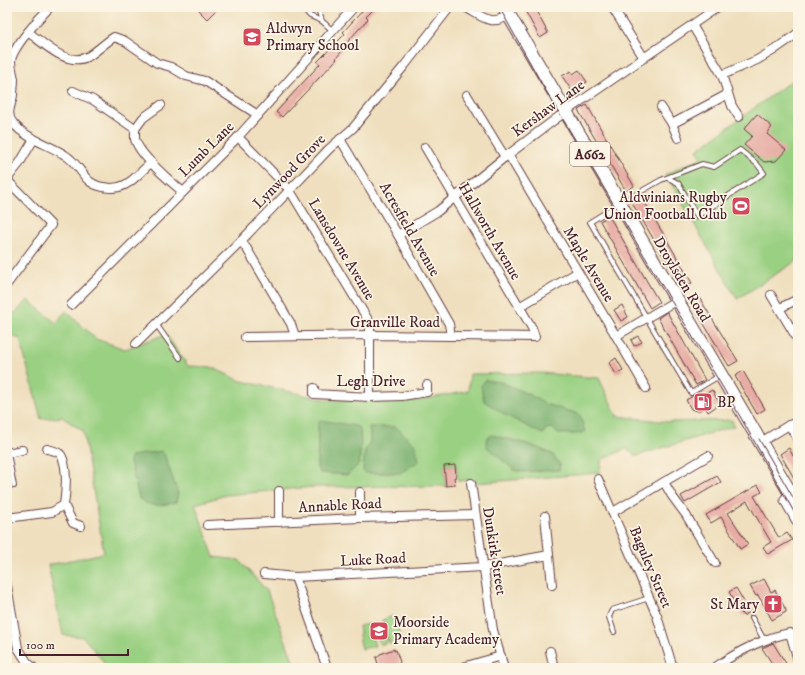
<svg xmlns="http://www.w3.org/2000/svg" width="805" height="675" viewBox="0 0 805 675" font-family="'IM FELL DW Pica',serif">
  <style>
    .green { fill: #9ad082; stroke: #727856 }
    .forest { fill: #7bb270; stroke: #62684e }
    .building { fill: #e7ada4 }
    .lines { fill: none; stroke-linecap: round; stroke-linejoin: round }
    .service-casing { stroke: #633c41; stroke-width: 6 }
    .minor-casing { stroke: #633c41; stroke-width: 10 }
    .primary-casing { stroke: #633c41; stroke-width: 15 }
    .service { stroke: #fff; stroke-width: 4 }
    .minor { stroke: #fff; stroke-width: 8 }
    .primary { stroke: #fff; stroke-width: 13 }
    .tram { stroke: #4a1f2b; stroke-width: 1 }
    .labels { text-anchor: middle; stroke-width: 3.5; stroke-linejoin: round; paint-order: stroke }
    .shield { fill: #fcf5e5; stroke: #7f5f63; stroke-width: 1 }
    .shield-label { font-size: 14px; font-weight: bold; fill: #4a1f2b }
    .poi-label { font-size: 15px; fill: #4a1f2b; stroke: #fcf5e5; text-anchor: start }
    .street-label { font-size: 15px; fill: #4a1f2b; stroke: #fcf5e5 }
  </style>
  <rect width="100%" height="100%" fill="#fcf5e5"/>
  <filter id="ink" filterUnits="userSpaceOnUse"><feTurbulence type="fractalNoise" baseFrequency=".025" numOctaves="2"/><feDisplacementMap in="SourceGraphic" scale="8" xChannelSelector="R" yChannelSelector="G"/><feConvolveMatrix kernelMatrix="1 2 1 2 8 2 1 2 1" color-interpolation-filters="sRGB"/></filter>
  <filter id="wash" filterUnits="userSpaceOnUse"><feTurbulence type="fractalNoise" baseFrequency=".012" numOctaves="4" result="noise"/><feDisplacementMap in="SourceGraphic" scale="16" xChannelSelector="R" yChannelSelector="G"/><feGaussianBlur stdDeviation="0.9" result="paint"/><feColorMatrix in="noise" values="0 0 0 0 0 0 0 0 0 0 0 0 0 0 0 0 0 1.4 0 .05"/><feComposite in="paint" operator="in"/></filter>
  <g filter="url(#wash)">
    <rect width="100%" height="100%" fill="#efdfbe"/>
    <!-- green -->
    <g class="green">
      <path d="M798,76V260L737,299L672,185L665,175L702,157L697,150Z"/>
      <path d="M28,300L56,323L66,311L96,339L125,349L166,334L188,366L211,367L241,381L328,400H420L468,391L470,374L541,373L599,378L617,416L669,422L732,420L734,426L636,456L626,449L602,459L599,473L476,483L473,480L458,481L456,465L444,466L446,486L313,487L226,495L195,504L214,557L239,560L267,591L295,666L290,668H106L103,661L83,637L63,635L48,565L104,553L83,431L62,417L41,419L20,339L7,334V311L15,313Z"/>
      <path d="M393,616L402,640L390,644L382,620Z"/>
      <path d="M382,623L388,642L380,645L373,626Z"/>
      <path d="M368,624L375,646L362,649L359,636L360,632L359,626Z"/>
    </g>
    <!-- forest -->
    <g class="forest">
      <path d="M485,380L501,382L528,394L545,404L572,412L580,415L585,432L576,434H558L552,428L546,429L543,434L540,433L506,415L484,401L481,386Z"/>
      <path d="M320,420L356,426L360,429L361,444L359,464L348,475L320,473L317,468L318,425Z"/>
      <path d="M369,427H396L415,445L419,461L400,473H365L363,471L365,450C372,443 370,436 369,427Z"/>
      <path d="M492,435L531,445L552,454L560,465L559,470L523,472L514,470L487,447L486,439Z"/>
      <path d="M161,451L164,454L178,493L176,502C163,505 150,509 139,498L130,462L131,456Z"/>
    </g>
    <g id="blocks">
      <!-- building -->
      <g class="building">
        <path d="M195,7H219L207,19Z"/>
        <path d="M366,7H376L366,17L368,19L348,41L349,43L336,58L337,59L282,117L276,112L320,64L317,62L345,34L343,32Z"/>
        <path d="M523,7H534L548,33L540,38Z"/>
        <path d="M579,70L587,82L572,91L562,76L571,71L573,74Z"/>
        <path d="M587,105L634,186L626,191L578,110Z"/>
        <path d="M757,114L772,127L767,134L786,150L776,161L764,162L744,145L752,136L744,129Z"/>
        <path d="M641,196L692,283L683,289L631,201Z"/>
        <path d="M609,216L659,302L650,308L600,221Z"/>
        <path d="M697,294L738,361L729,366L689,299Z"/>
        <path d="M622,305L628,317L621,321L614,310Z"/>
        <path d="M667,312L705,380L696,385L658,318Z"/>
        <path d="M638,336L642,342L634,346L631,340Z"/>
        <path d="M616,358L623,370L616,374L609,363Z"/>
        <path d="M743,371L765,409L757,414L735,376Z"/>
        <path d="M712,390L720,404L708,412L705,407L698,411L691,409L686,400L697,394L699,398Z"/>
        <path d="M789,448L793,456L798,453V476L794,478L780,454Z"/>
        <path d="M455,465L456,477H454L455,485L446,486L444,466Z"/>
        <path d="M717,476L721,482L685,503L681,496Z"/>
        <path d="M758,485L762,492L754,496L779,538L787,533L792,540L768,554L763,547L771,542L747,501L728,513L748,544L740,549L721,517L711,523L706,515Z"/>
        <path d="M764,579L771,592L775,590L786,610V612L772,620L758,595L756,596L750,586Z"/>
        <path d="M736,588L750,612L743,616L729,592Z"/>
        <path d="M773,643L787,665L781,668H775L762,648Z"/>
        <path d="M394,649V651L396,650L400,662L397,668H379L376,657H378L380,654Z"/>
      </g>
    </g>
  </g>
  <g filter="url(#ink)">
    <use href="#blocks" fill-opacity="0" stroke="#633c41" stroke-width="1"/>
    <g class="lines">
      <defs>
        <g id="service">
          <path d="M302,7L310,16L322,21L333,31"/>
          <path d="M315,7L319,12L322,21"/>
          <path d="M668,178L678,183L697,216L764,173L757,164L740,150L714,167L702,164L661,180L619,204L590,222L691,393L719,376"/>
          <path d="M156,324L180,358"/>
          <path d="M8,453L14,486"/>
          <path d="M752,618L764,640"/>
          <path d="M614,632L609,617L612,610L649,598"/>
        </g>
        <g id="minor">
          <path d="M50,7C40,17 12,48 11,61C11,67 13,74 14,79C14,84 13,90 13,95C12,104 5,114 13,123C26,139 48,144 65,155C75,161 80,171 87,179C92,184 97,186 103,187C127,192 135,176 152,162"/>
          <path d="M465,7C482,16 490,27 509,15"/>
          <path d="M612,7L644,58"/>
          <path d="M692,25L722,75L732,106L739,117"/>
          <path d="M28,32C45,44 67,68 89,56C98,50 105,43 114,37L125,41L157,63L171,67L186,76L205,81L258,115"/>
          <path d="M722,75L757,60L774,50L798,33"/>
          <path d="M73,91L93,100L135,129C135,132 135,136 135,139C139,155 170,181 183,192"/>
          <path d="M467,95L505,157"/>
          <path d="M661,107L672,124"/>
          <path d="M135,129L143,118L161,105"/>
          <path d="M238,137L289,189L370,323V397"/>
          <path d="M678,138L672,124L728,94"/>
          <path d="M340,139L398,235L449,324L451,336"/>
          <path d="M508,154L616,336L646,388"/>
          <path d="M7,179L19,164L34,139"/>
          <path d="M7,180L51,225L7,284"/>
          <path d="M398,235L438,211L505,157L565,112L718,7"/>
          <path d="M241,241L247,249L291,324L295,336"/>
          <path d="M771,295L798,340"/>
          <path d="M71,305L238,137L354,7"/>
          <path d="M519,307L578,272"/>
          <path d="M780,308L798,299"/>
          <path d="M616,336L677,300"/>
          <path d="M245,337L371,335L535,337L532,328L425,147"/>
          <path d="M136,344L241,241L329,149L353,128L405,65L450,7"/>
          <path d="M314,388V394L370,397L402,396L427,392V385"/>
          <path d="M789,425L798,440"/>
          <path d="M761,442L789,425L798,422"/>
          <path d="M7,453L22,450"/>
          <path d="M598,479L657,616L673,668"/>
          <path d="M664,482L672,496L686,515L715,563"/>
          <path d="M471,483L493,630L504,668"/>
          <path d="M279,491V522"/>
          <path d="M360,492V518"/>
          <path d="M64,505L73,523L81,526"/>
          <path d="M613,512L708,456"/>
          <path d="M7,518L52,512L64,505C66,492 68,466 61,455C58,451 52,450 47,449"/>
          <path d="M207,525L360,518L475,515"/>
          <path d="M549,555L552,585"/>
          <path d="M264,574L295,577L483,567L549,555L545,516"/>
          <path d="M295,577L327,668"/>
          <path d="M7,586L18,648L27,662L34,668"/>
          <path d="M550,651L554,668"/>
          <path d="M463,667L501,656"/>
          <path d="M714,668C737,652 762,638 790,633L798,660"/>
        </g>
        <g id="primary">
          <path d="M504,7L798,506"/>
          <path d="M787,500L798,519"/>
        </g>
      </defs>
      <!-- service casing -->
      <use href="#service" class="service-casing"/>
      <!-- minor casing -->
      <use href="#minor" class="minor-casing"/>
      <!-- primary casing -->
      <use href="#primary" class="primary-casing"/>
      <!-- service -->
      <use href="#service" class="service"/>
      <!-- minor -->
      <use href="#minor" class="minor"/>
      <!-- primary -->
      <use href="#primary" class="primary"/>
      <!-- tram -->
      <g class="tram">
        <path d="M499,7L542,84L741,418L798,519"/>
        <path d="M759,439L798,506"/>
      </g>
    </g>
  </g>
  <!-- icons -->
  <defs>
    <symbol id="school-square" viewBox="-11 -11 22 22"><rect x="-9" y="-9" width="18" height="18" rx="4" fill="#d1495b" stroke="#fcf5e5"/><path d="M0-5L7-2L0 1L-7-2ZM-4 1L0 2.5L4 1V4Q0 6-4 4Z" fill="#fff"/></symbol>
    <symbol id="stadium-square" viewBox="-11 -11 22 22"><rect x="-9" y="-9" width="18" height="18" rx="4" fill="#d1495b" stroke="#fcf5e5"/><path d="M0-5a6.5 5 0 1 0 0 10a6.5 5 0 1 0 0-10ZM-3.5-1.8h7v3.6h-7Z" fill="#fff"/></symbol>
    <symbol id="fuel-square" viewBox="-11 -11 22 22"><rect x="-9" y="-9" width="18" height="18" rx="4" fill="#d1495b" stroke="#fcf5e5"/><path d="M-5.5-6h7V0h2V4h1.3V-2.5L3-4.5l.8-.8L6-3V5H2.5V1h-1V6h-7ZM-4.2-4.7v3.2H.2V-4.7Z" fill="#fff"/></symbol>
    <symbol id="church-square" viewBox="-11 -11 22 22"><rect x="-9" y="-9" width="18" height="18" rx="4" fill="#d1495b" stroke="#fcf5e5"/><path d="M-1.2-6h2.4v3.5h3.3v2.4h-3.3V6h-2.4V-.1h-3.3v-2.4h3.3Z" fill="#fff"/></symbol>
  </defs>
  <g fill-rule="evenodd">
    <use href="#school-square" x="241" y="26" width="22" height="22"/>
    <use href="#stadium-square" x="730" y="195" width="22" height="22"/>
    <use href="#fuel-square" x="692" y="391" width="22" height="22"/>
    <use href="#church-square" x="762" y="593" width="22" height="22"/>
    <use href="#school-square" x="368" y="620" width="22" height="22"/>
  </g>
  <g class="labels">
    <!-- shield labels -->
    <rect class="shield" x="570" y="142" width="40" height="24" rx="3"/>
    <g class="shield-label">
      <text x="590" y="159">A662</text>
    </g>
    <!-- poi labels -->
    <g class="poi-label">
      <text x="266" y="33">Aldwyn<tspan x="266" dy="17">Primary School</tspan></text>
      <text x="727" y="202" text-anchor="end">Aldwinians Rugby<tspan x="727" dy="17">Union Football Club</tspan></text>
      <text x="717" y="407">BP</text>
      <text x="759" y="609" text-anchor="end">St Mary</text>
      <text x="393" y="627">Moorside<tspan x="393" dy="17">Primary Academy</tspan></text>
    </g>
    <!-- street labels -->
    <g class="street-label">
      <text transform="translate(548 108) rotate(-36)" y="5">Kershaw Lane</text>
      <text transform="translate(206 149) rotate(-45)" y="5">Lumb Lane</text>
      <text transform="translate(289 171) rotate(-46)" y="5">Lynwood Grove</text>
      <text transform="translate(410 229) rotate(60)" y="5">Acresfield Avenue</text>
      <text transform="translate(490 231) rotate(60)" y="5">Hallworth Avenue</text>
      <text transform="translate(342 249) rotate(59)" y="5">Lansdowne Avenue</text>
      <text transform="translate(589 264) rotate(59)" y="5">Maple Avenue</text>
      <text transform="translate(682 279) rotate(59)" y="5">Droylsden Road</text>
      <text x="395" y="327">Granville Road</text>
      <text x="371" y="386">Legh Drive</text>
      <text transform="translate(340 505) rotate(-3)" y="5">Annable Road</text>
      <text transform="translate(495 551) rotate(81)" y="5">Dunkirk Street</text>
      <text transform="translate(373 559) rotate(-3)" y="5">Luke Road</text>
      <text transform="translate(651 567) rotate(67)" y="5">Baguley Street</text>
    </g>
  </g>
  <!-- margin -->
  <rect width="805" height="675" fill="none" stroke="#fcf5e5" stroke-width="24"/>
  <!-- scale -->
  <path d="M20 649v6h108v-6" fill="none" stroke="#4a1f2b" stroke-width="2"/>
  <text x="26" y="649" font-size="12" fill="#4a1f2b" stroke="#fcf5e5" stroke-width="3" paint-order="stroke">100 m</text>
</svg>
